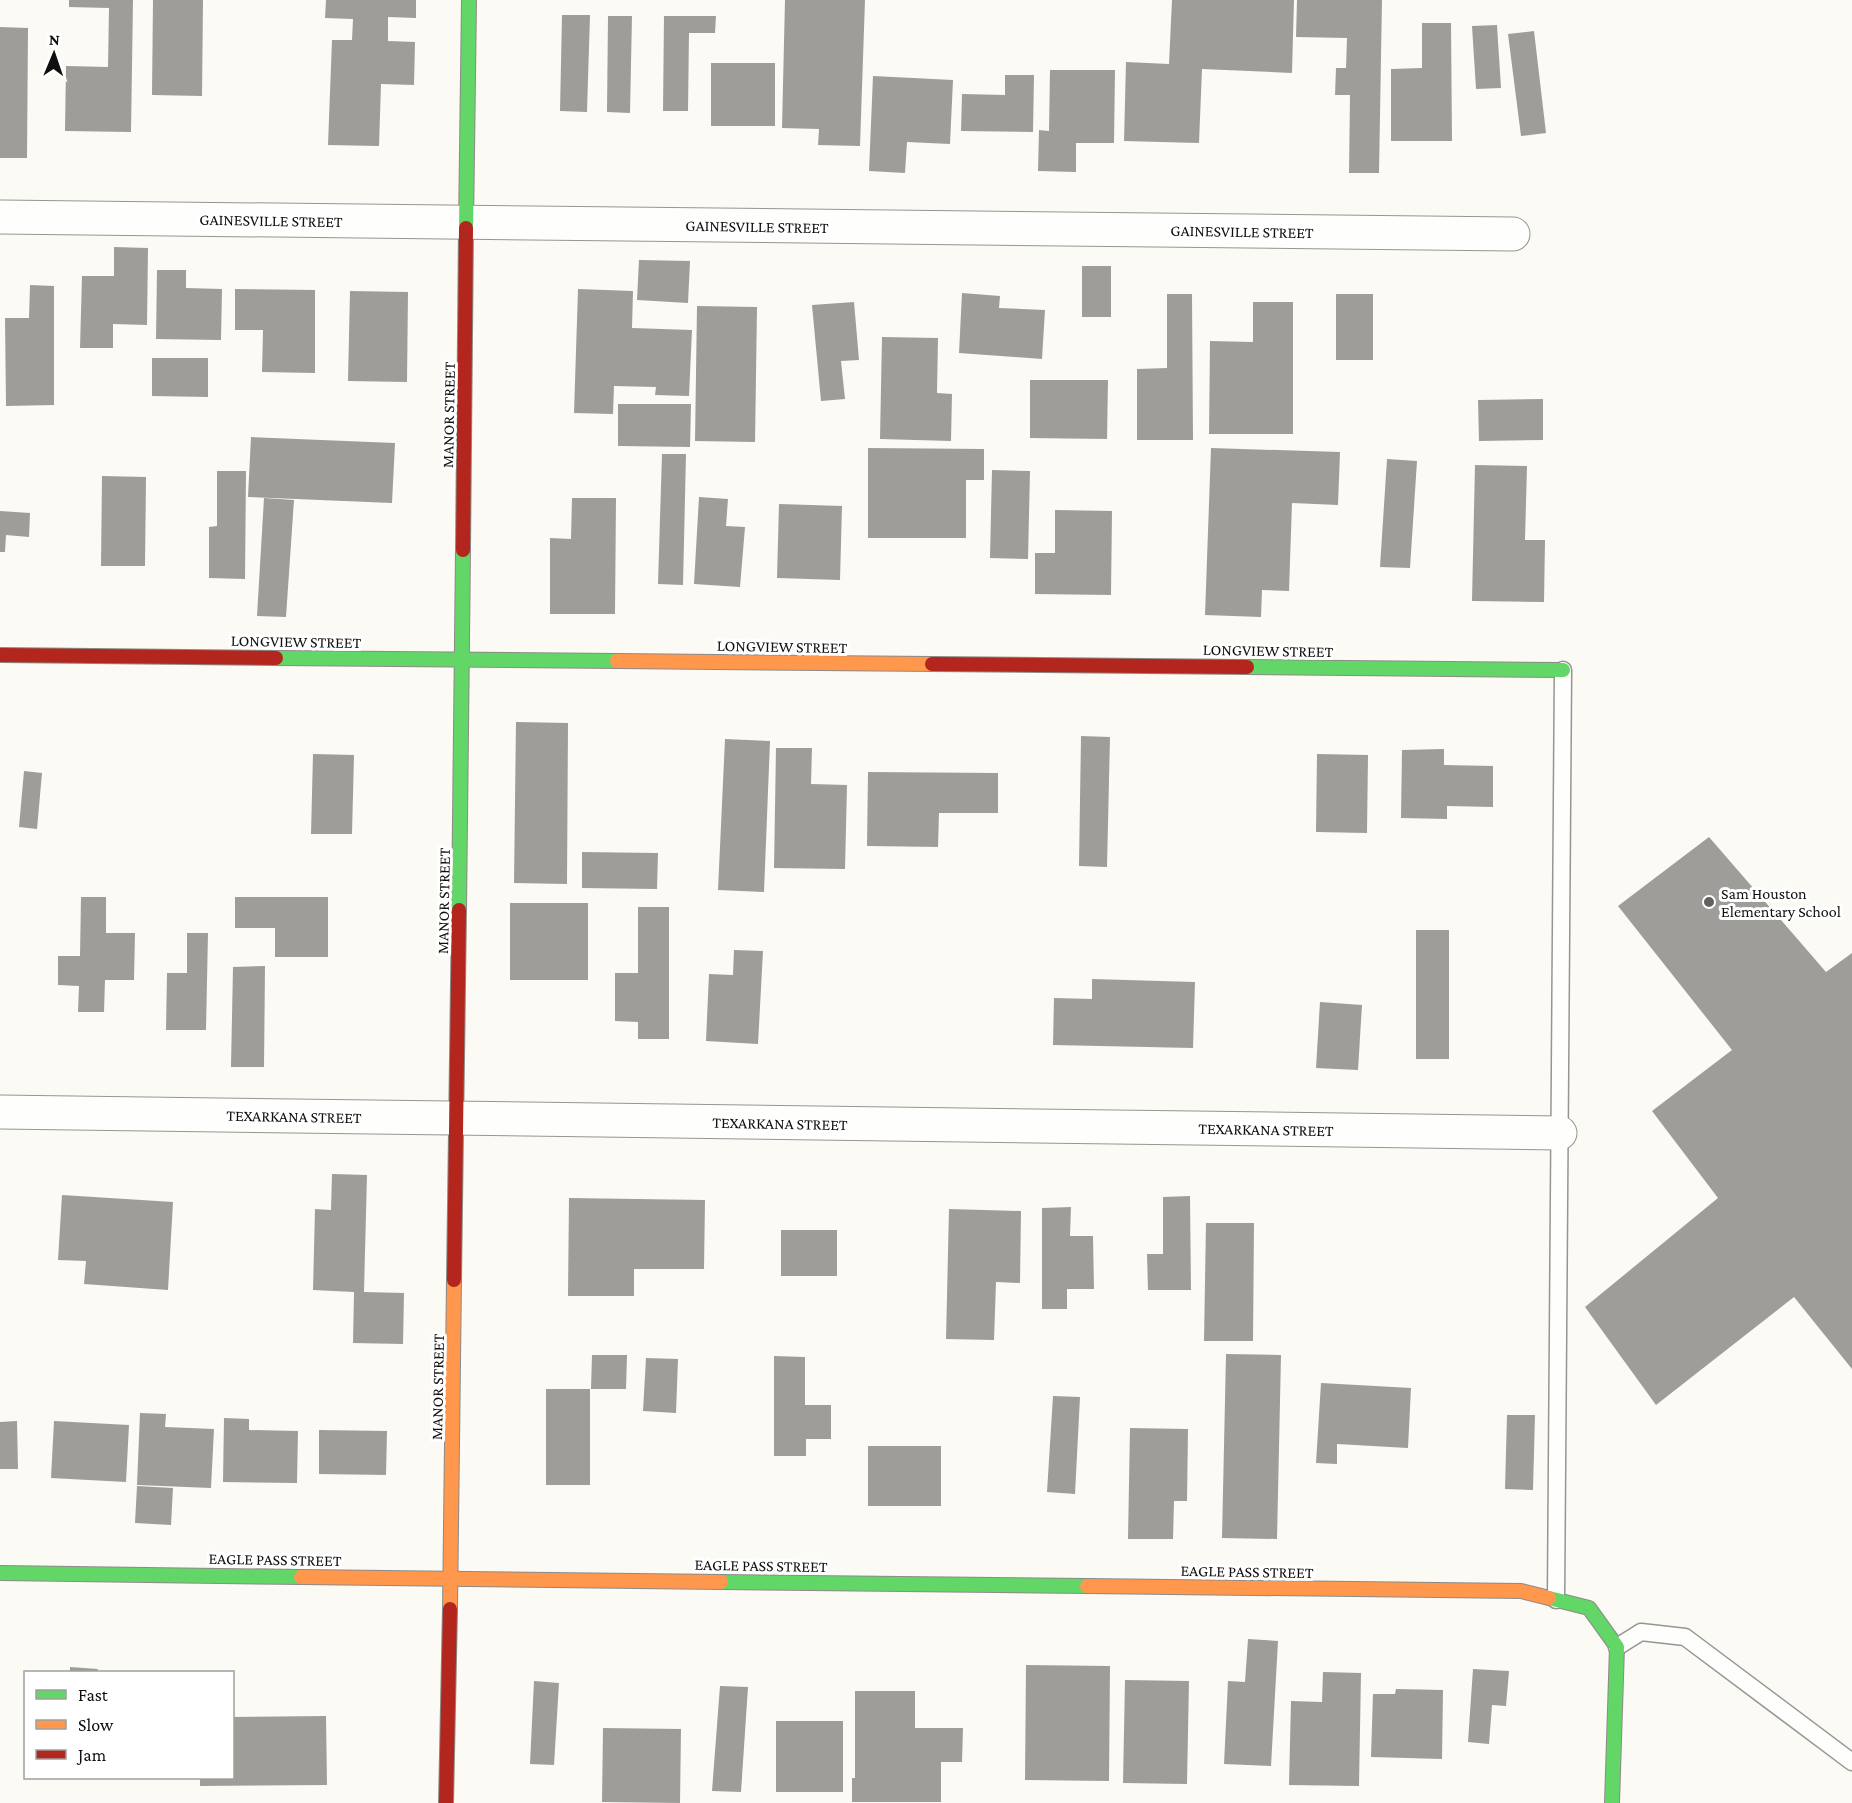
<svg xmlns="http://www.w3.org/2000/svg" width="1852" height="1803" viewBox="0 0 1852 1803" font-family="'Crimson Pro',serif">
  <style>
    .building { fill: #9f9d9a }
    .lines { fill: none; stroke-linecap: round; stroke-linejoin: round }
    .lane-casing { stroke: #959592; stroke-width: 19 }
    .street-casing { stroke: #959592; stroke-width: 35 }
    .fast-casing { stroke: #8c8b89; stroke-width: 16 }
    .slow-casing { stroke: #8c8b89; stroke-width: 16 }
    .jam-casing { stroke: #8c8b89; stroke-width: 16 }
    .lane { stroke: #fefefd; stroke-width: 16 }
    .street { stroke: #fefefd; stroke-width: 33 }
    .fast { stroke: #63d668; stroke-width: 14 }
    .slow { stroke: #ff974d; stroke-width: 14 }
    .jam { stroke: #b3261e; stroke-width: 14 }
    .poi-dot { fill: #62615f; stroke: #fff; stroke-width: 2 }
    .labels { text-anchor: middle; stroke-width: 6; stroke-linejoin: round; paint-order: stroke }
    .street-label { font-size: 16px; fill: #0f0f0f; stroke: #fff }
    .poi-label { font-size: 16px; fill: #0f0f0f; stroke: #fff; text-anchor: start }
  </style>
  <rect width="100%" height="100%" fill="#fbfaf4"/>
  <!-- building -->
  <g class="building">
    <path d="M69,0H133L131,132L65,131L66,66L108,67L109,8L69,7Z"/>
    <path d="M153,0H203L202,96L152,95Z"/>
    <path d="M326,0H416V18L388,17V41L415,42L414,85L381,84L379,146L328,145L332,40H352L353,19L325,18Z"/>
    <path d="M785,0H865L860,146L818,145L819,129L782,128Z"/>
    <path d="M1172,0H1294L1292,73L1202,69L1199,143L1124,141L1126,62L1169,64Z"/>
    <path d="M1297,0H1382L1379,173H1349L1350,95H1335L1336,68H1346L1347,38L1296,37Z"/>
    <path d="M562,15H590L587,112L560,111Z"/>
    <path d="M608,16H632L630,113L607,112Z"/>
    <path d="M664,16H716L715,33H689L688,111H663Z"/>
    <path d="M1422,23H1451L1452,141H1391V69L1422,68Z"/>
    <path d="M1497,25L1501,88L1476,89L1472,26Z"/>
    <path d="M0,27L28,28L27,158H0Z"/>
    <path d="M1534,31L1546,133L1521,136L1508,34Z"/>
    <rect x="711" y="63" width="64" height="63"/>
    <path d="M1050,70H1115L1114,143H1076V172L1038,171L1039,130L1049,131Z"/>
    <path d="M1005,75H1034L1033,132L961,131L962,94L1005,95Z"/>
    <path d="M873,76L953,80L950,144L907,142L905,173L869,171Z"/>
    <path d="M114,247L148,248L147,325L113,324V348H80L82,276H114Z"/>
    <path d="M639,260L690,261L688,303L637,300Z"/>
    <rect x="1082" y="266" width="29" height="51"/>
    <path d="M157,270H186V288L222,289L221,340L156,339Z"/>
    <path d="M30,285L54,286V405L6,406L5,318H29Z"/>
    <path d="M235,289L315,290V373L262,372L263,330H235Z"/>
    <path d="M578,289L633,291L632,328L692,330L689,396L655,395L656,387L614,386L613,414L574,413Z"/>
    <path d="M350,291L408,292L407,382L348,381Z"/>
    <path d="M962,293L1000,296L999,308L1045,310L1042,359L959,353Z"/>
    <path d="M1167,294H1192L1193,440H1137V369L1167,368Z"/>
    <rect x="1336" y="294" width="37" height="66"/>
    <path d="M854,302L859,360L841,361L845,399L821,401L812,305Z"/>
    <path d="M1253,302H1293V434H1209L1210,341L1253,342Z"/>
    <path d="M697,306L757,307L755,442L695,441Z"/>
    <path d="M882,337L938,338L937,393L952,394L951,441L880,439Z"/>
    <path d="M152,358H208V397L152,396Z"/>
    <path d="M1030,380H1108L1107,439L1030,438Z"/>
    <path d="M1543,399V440L1479,441L1478,400Z"/>
    <path d="M618,404H691L690,447L618,446Z"/>
    <path d="M251,437L395,443L392,503L248,497Z"/>
    <path d="M868,448L984,449V480H966V538H868Z"/>
    <path d="M1211,448L1340,452L1338,505L1292,503L1289,591L1262,590L1261,617L1205,615Z"/>
    <path d="M662,454H686L683,585L658,584Z"/>
    <path d="M1387,459L1417,461L1410,568L1380,567Z"/>
    <path d="M1475,465L1527,466L1525,540H1545L1544,602L1472,601Z"/>
    <path d="M992,470L1030,471L1028,559L990,558Z"/>
    <path d="M217,471H246L245,579L209,578V527L217,526Z"/>
    <path d="M102,476L146,477L145,566H101Z"/>
    <path d="M699,497L728,499L726,526L745,527L740,587L694,584Z"/>
    <path d="M264,498L294,500L286,617L257,616Z"/>
    <path d="M572,498H616L615,614H550V538L571,539Z"/>
    <path d="M779,504L842,506L840,580L777,578Z"/>
    <path d="M1055,510L1112,511L1111,595L1035,594V553H1055Z"/>
    <path d="M0,511L30,513L29,537L6,535L5,552H0Z"/>
    <path d="M516,722L568,723L567,884L514,883Z"/>
    <path d="M1081,736L1110,737L1107,867L1079,866Z"/>
    <path d="M725,739L770,741L764,892L718,890Z"/>
    <path d="M776,748H812L811,784L847,785L845,869L774,868Z"/>
    <path d="M1444,749V765L1493,766V807L1447,806V819L1401,818L1402,750Z"/>
    <path d="M313,754L354,755L352,834H311Z"/>
    <path d="M1317,754L1368,755L1367,833L1316,832Z"/>
    <path d="M24,771L42,773L37,829L19,827Z"/>
    <path d="M868,772L998,773V813H939L938,847L867,846Z"/>
    <path d="M1709,837L1826,972L1852,953V1369L1794,1297L1656,1405L1585,1307L1718,1198L1652,1111L1732,1050L1618,906Z"/>
    <path d="M582,852L658,853L657,889L582,888Z"/>
    <path d="M81,897H106V933H135L134,980H105L104,1012H78L79,986L58,985V956H80Z"/>
    <path d="M235,897H328V957H275V928H235Z"/>
    <rect x="510" y="903" width="78" height="77"/>
    <path d="M638,907H669V1039H638V1022L615,1021V973H638Z"/>
    <rect x="1416" y="930" width="33" height="129"/>
    <path d="M187,933H208L206,1030H166L167,973H187Z"/>
    <path d="M734,950L763,951L758,1044L706,1041L709,974L733,975Z"/>
    <path d="M265,966L264,1067H231L233,967Z"/>
    <path d="M1092,979L1195,982L1193,1048L1053,1045L1054,998L1092,999Z"/>
    <path d="M1320,1002L1362,1005L1358,1070L1316,1068Z"/>
    <path d="M332,1174L367,1175L364,1292L404,1293L403,1344L353,1343L354,1292L313,1290L315,1209L331,1210Z"/>
    <path d="M62,1195L173,1202L168,1290L84,1284L86,1261L58,1260Z"/>
    <path d="M1190,1196L1191,1290H1148L1147,1254H1163V1197Z"/>
    <path d="M569,1198L705,1200L704,1269H634V1296H568Z"/>
    <path d="M1071,1207L1070,1236H1093L1094,1289H1067V1309H1042V1208Z"/>
    <path d="M949,1209L1021,1211L1020,1283L996,1282L994,1340L946,1339Z"/>
    <path d="M1206,1223H1254L1253,1341H1204Z"/>
    <rect x="781" y="1230" width="56" height="46"/>
    <path d="M1226,1354L1281,1355L1277,1539L1222,1538Z"/>
    <path d="M592,1355H627L626,1389H591Z"/>
    <path d="M774,1356L805,1357V1405H831V1439H806V1456H774Z"/>
    <path d="M646,1358L678,1359L676,1413L643,1411Z"/>
    <path d="M1321,1383L1411,1388L1408,1448L1337,1444V1464L1316,1463Z"/>
    <rect x="546" y="1389" width="44" height="96"/>
    <path d="M1053,1396L1080,1397L1075,1494L1047,1492Z"/>
    <path d="M140,1413L166,1414L165,1427L214,1429L211,1488L137,1485Z"/>
    <path d="M1507,1415H1535L1533,1490L1505,1489Z"/>
    <path d="M224,1418L249,1419V1430L298,1431L297,1483L223,1482Z"/>
    <path d="M17,1421L18,1469H0V1422Z"/>
    <path d="M54,1421L129,1425L126,1482L51,1478Z"/>
    <path d="M1130,1428L1188,1429L1187,1501H1174L1173,1539H1128Z"/>
    <path d="M319,1430L387,1431L386,1475L319,1474Z"/>
    <rect x="868" y="1446" width="73" height="60"/>
    <path d="M137,1486L173,1488L171,1525L135,1523Z"/>
    <path d="M1248,1639L1278,1641L1271,1766L1224,1764L1228,1681L1245,1682Z"/>
    <path d="M1026,1665L1110,1666L1109,1781L1025,1780Z"/>
    <path d="M70,1667L98,1669L97,1672H70Z"/>
    <path d="M1473,1669L1509,1671L1506,1706L1492,1705L1489,1744L1468,1742Z"/>
    <path d="M1323,1672L1361,1673L1359,1786L1289,1785L1291,1701L1322,1702Z"/>
    <path d="M1125,1680L1189,1681L1187,1784L1123,1783Z"/>
    <path d="M534,1681L559,1683L554,1765L530,1764Z"/>
    <path d="M720,1686L748,1687L741,1792L712,1791Z"/>
    <path d="M1396,1689L1443,1690L1442,1759L1371,1757L1373,1694H1395Z"/>
    <path d="M855,1691H915V1728H963L962,1762H941V1802H852V1778H855Z"/>
    <path d="M326,1716L327,1785L200,1786V1778H232V1717Z"/>
    <rect x="776" y="1721" width="67" height="71"/>
    <path d="M603,1728L681,1729L680,1803L602,1802Z"/>
  </g>
  <g class="lines">
    <defs>
      <g id="lane">
        <path d="M1556,1600L1563,670"/>
        <path d="M1617,1647L1641,1632L1685,1637L1852,1762"/>
      </g>
      <g id="street">
        <path d="M0,217L1513,234"/>
        <path d="M0,1112L1560,1133"/>
      </g>
      <g id="fast">
        <path d="M466,228L469,0"/>
        <path d="M276,658L617,661"/>
        <path d="M1247,667L1563,670"/>
        <path d="M459,910L463,550"/>
        <path d="M0,1573L301,1577"/>
        <path d="M721,1582L1087,1586"/>
        <path d="M1549,1598L1589,1608L1617,1647L1612,1803"/>
      </g>
      <g id="slow">
        <path d="M617,661L932,664"/>
        <path d="M301,1577L721,1582"/>
        <path d="M1087,1586L1521,1591L1549,1598"/>
        <path d="M450,1609L454,1280"/>
      </g>
      <g id="jam">
        <path d="M463,550L466,228"/>
        <path d="M0,655L276,658"/>
        <path d="M932,664L1247,667"/>
        <path d="M454,1280L459,910"/>
        <path d="M446,1803L450,1609"/>
      </g>
    </defs>
    <!-- lane casing -->
    <use href="#lane" class="lane-casing"/>
    <!-- street casing -->
    <use href="#street" class="street-casing"/>
    <!-- fast casing -->
    <use href="#fast" class="fast-casing"/>
    <!-- slow casing -->
    <use href="#slow" class="slow-casing"/>
    <!-- jam casing -->
    <use href="#jam" class="jam-casing"/>
    <!-- lane -->
    <use href="#lane" class="lane"/>
    <!-- street -->
    <use href="#street" class="street"/>
    <!-- fast -->
    <use href="#fast" class="fast"/>
    <!-- slow -->
    <use href="#slow" class="slow"/>
    <!-- jam -->
    <use href="#jam" class="jam"/>
  </g>
  <!-- markers -->
  <circle class="poi-dot" cx="1709" cy="902" r="6"/>
  <g class="labels">
    <!-- street labels -->
    <g class="street-label">
      <text transform="translate(271 220) rotate(1)" y="6">GAINESVILLE STREET</text>
      <text transform="translate(757 226) rotate(1)" y="6">GAINESVILLE STREET</text>
      <text transform="translate(1242 231) rotate(1)" y="6">GAINESVILLE STREET</text>
      <text transform="translate(448 415) rotate(-89)" y="6">MANOR STREET</text>
      <text transform="translate(296 641) rotate(1)" y="6">LONGVIEW STREET</text>
      <text transform="translate(782 646) rotate(1)" y="6">LONGVIEW STREET</text>
      <text transform="translate(1268 650) rotate(1)" y="6">LONGVIEW STREET</text>
      <text transform="translate(443 901) rotate(-89)" y="6">MANOR STREET</text>
      <text transform="translate(294 1116) rotate(1)" y="6">TEXARKANA STREET</text>
      <text transform="translate(780 1123) rotate(1)" y="6">TEXARKANA STREET</text>
      <text transform="translate(1266 1129) rotate(1)" y="6">TEXARKANA STREET</text>
      <text transform="translate(437 1387) rotate(-89)" y="6">MANOR STREET</text>
      <text transform="translate(275 1559) rotate(1)" y="6">EAGLE PASS STREET</text>
      <text transform="translate(761 1565) rotate(1)" y="6">EAGLE PASS STREET</text>
      <text transform="translate(1247 1571) rotate(1)" y="6">EAGLE PASS STREET</text>
    </g>
    <!-- poi labels -->
    <g class="poi-label">
      <text x="1721" y="899">Sam Houston<tspan x="1721" dy="18">Elementary School</tspan></text>
    </g>
  </g>
  <!-- legend -->
  <rect x="24" y="1671" width="210" height="108" fill="#ffffff" stroke="#9f9f9f" stroke-width="1.5"/>
  <rect x="36" y="1690" width="30" height="9" fill="#63d668" stroke="#9f9f9f" stroke-width="1.5"/>
  <text x="78" y="1701" font-size="18" fill="#0f0f0f">Fast</text>
  <rect x="36" y="1720" width="30" height="9" fill="#ff974d" stroke="#9f9f9f" stroke-width="1.5"/>
  <text x="78" y="1731" font-size="18" fill="#0f0f0f">Slow</text>
  <rect x="36" y="1750" width="30" height="9" fill="#b3261e" stroke="#9f9f9f" stroke-width="1.5"/>
  <text x="78" y="1761" font-size="18" fill="#0f0f0f">Jam</text>
  <!-- north arrow -->
  <g transform="translate(54 54) rotate(2)" stroke="#ffffff" stroke-width="4.5" paint-order="stroke">
  <path d="M0-4.5L10 22L0 15L-10 22Z" fill="#0f0f0f"/>
  <text y="-9" font-size="16" font-weight="bold" text-anchor="middle" fill="#0f0f0f">N</text>
  </g>
</svg>
